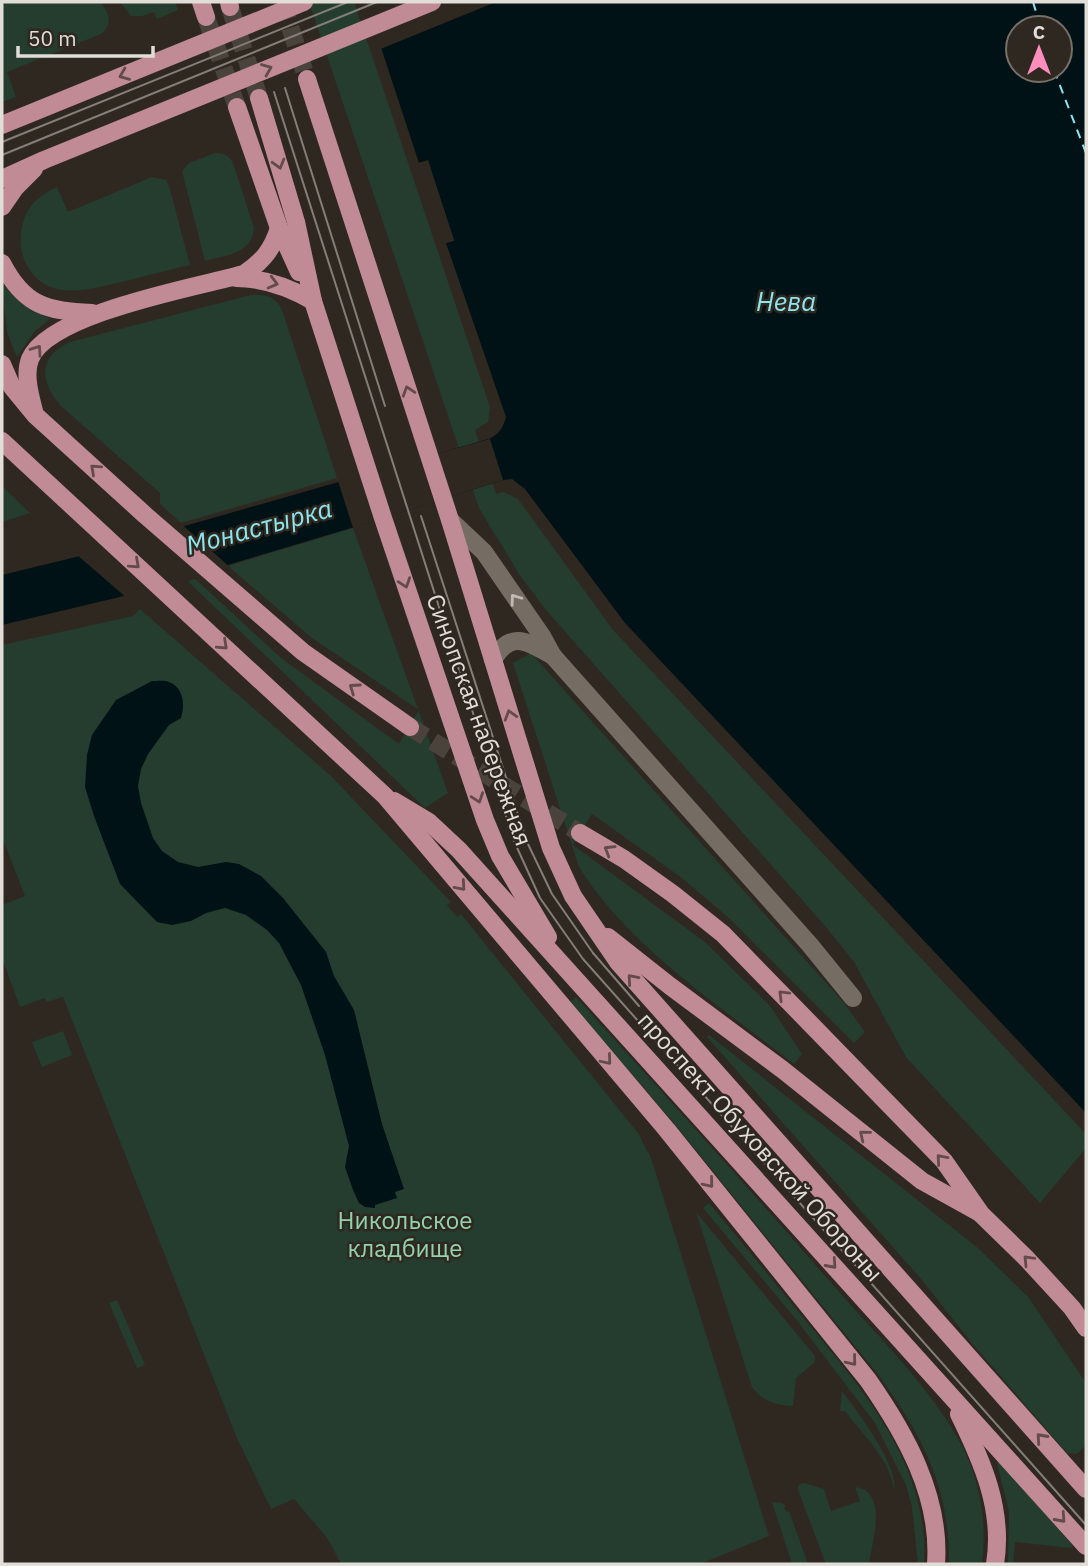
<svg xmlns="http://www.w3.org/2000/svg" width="1088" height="1566" viewBox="0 0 1088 1566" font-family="'IBM Plex Sans',sans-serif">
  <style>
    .green { fill: #243d2e }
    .water { fill: #001215; fill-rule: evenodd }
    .pier { fill: #2f2820 }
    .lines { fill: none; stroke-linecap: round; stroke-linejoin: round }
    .ferry { stroke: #8be6ef; stroke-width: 2; stroke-dasharray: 9 7; stroke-linecap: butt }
    .major-tunnel { stroke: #4a433b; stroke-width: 18; stroke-dasharray: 18 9; stroke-linecap: butt }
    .minor { stroke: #756d63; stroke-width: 18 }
    .major { stroke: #c18b96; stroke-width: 18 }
    .tram { stroke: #837e77; stroke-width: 2 }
    .oneway { stroke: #624b49 }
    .oneway2 { stroke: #c1bbb4 }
    .labels { text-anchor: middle; stroke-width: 5; stroke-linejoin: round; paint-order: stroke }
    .street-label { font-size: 24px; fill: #e1ddd7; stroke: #2f2820 }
    .park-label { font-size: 24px; fill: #90d3ac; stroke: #2f2820 }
    .water-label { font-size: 26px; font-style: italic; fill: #8be6ef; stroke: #2f2820 }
  </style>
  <rect width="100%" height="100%" fill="#2f2820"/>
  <!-- green -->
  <g class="green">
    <path d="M2,2H101C109,15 114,23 101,34L7,72L16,97L2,102Z"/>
    <path d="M120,2H175L178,10L157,19L154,12L142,16H131Z"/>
    <path d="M309,2H354L490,407L488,422L475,430L496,494L504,492L518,499L613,630L1086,1134V1148L1040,1203L906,1057L854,962L826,927L546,610L521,577L479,508Z"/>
    <path d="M215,153C224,153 228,155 233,163L254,228C252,254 226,255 205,261L182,171L189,163Z"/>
    <path d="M152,177L166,180L169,186L190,265C169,270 148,275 126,281C94,288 49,304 28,267C22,257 20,247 21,236C22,212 35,197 57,187L68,212Z"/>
    <path d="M2,284L21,303L50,319L34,332L17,357L7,332Z"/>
    <path d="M251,295C266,294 276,297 282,310L337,478L181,523L160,504V493L61,406C40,382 37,357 70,342Z"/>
    <path d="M2,486L30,513L2,522Z"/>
    <path d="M353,528L448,793L425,808L175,569L179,564L281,658L399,744L419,710L312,638L228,566Z"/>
    <path d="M140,609L331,776L451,902L447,905L457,917L461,914L638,1133L651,1158L769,1536L700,1564H341L328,1539L294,1499L271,1509L237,1438L63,997L47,1002L45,998L20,1007L2,958V905L25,896L2,837V645L133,616Z"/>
    <path d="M531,653L844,1003L865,1032L854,1043L730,919L682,878L592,814L573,845L705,942L771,1007L802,1054L794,1064C720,1006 629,947 579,867L513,663Z"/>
    <path d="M576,997C662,1092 749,1188 833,1285C877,1336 930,1386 962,1446C981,1483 987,1523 982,1564H949C950,1488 923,1437 880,1377L674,1123L570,1002Z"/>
    <path d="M63,1031L72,1055L42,1067L32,1042Z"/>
    <path d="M709,1035L978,1248L1029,1298L1086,1383V1445L1077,1454L1067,1453L971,1342L922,1280L707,1037Z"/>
    <path d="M709,1203C740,1240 771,1278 801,1315C860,1386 931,1466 924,1564H918L912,1507L906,1485L875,1423L795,1318L703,1208Z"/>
    <path d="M696,1212L815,1356V1362L796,1378L793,1406C775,1405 762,1401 752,1387Z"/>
    <path d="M117,1300L145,1365L137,1368L109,1303Z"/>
    <path d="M842,1391C857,1411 900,1467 894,1491C891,1460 863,1435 845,1411H840Z"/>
    <path d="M997,1463H1001L1073,1546L1071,1548L1015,1542L1013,1564H1008L1009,1512Z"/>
    <path d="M804,1483L824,1489L831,1511L860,1501L855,1487C889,1491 872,1542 869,1564H826L798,1490V1485Z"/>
    <path d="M772,1502L782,1503L786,1506L784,1508L787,1512L789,1511L808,1564H792Z"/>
  </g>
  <!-- water -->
  <g class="water">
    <path d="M366,2H1086V1113L625,623L525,489L512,479L503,480L358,526L124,596L2,625V575L80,556L485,440C497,437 503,429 506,417L446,243L454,240L428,161L419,163ZM1018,28H1060V70H1018Z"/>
    <path d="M152,681C157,681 165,680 169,682C184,688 185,705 181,718L169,725L148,754L141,769L138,786L141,803L153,838L162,851L178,862L198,867L226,862L239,864L261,876L283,898L326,952L334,976L354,1010L382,1124L404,1189L395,1192L397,1198L375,1205V1208L365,1207L359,1203L353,1190L345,1167L349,1146L325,1055L301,985L279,943L267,930L246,915L225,908L206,913L191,921L172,925L157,922L120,884L94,816L85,787L87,755L92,735L116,700Z"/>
  </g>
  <!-- pier -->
  <g class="pier">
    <path d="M362,2H496L378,50Z"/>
    <path d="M428,160L454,241L446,243L445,240L449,239L425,165L420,166L419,163Z"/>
    <path d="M490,439L503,480L353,528L338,481Z"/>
    <path d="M180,523L231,568L128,599L76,554Z"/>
  </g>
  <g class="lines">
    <!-- ferry -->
    <g class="ferry">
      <path d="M1033,2L1041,28"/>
      <path d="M1054,70L1086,153"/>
    </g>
    <!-- major-tunnel -->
    <g class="major-tunnel">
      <path d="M282,2L307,79"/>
      <path d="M230,7L259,98"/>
      <path d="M206,17L237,107"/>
      <path d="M410,727L580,833"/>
    </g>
    <!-- minor -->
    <g class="minor">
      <path d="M450,520L484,552L542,636L553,656L810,945L853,998"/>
      <path d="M493,660C511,629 528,642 553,656"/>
    </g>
    <!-- major -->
    <g class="major">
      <path d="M201,2L206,17"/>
      <path d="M229,2L230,7"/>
      <path d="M307,79L450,520L551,848L573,896L618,962L1086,1489"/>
      <path d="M259,98L296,222L313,301L383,518L485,820L500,856L548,937"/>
      <path d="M237,107L279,228L299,272"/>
      <path d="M2,125L304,2"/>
      <path d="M2,179L44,160L432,2"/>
      <path d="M2,207L15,188L34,169"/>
      <path d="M2,263C24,306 47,311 92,313"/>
      <path d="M236,278C264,278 289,287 313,301"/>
      <path d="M2,364L12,387L35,415L145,515L303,652L410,727"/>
      <path d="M34,411C30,395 24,375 30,359C49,313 197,287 244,274C263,261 272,250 279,228"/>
      <path d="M2,441L385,796L667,1130L868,1380C905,1433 941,1496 936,1564"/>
      <path d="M394,801L429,822L459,850L1086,1546"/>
      <path d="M580,833L624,859L673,894L723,934L944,1161L981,1214L1027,1259L1072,1308L1086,1328"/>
      <path d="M608,937L670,986L783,1070L922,1181L978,1212"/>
      <path d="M959,1414C982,1461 1004,1510 995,1564"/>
    </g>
    <!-- tram -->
    <g class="tram">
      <path d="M285,88L385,406"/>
      <path d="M274,92L514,841L540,898L583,959L1086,1525"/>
      <path d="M2,142L348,2"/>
      <path d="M2,155L377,2"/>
      <path d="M421,516L527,842L552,894L593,953L639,1006"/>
    </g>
  </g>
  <!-- one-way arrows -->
  <defs><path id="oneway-chevron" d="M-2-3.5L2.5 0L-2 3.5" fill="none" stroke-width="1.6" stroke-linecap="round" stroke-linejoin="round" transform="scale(1.75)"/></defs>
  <g class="oneway">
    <use href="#oneway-chevron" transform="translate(267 69) rotate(-22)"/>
    <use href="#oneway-chevron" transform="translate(124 75) rotate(158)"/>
    <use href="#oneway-chevron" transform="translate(279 164) rotate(74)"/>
    <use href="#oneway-chevron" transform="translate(273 283) rotate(15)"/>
    <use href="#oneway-chevron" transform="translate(37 350) rotate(-55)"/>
    <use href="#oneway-chevron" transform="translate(408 391) rotate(-108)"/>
    <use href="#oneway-chevron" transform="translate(95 469) rotate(-138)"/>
    <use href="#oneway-chevron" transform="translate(135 564) rotate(42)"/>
    <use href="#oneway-chevron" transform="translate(405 583) rotate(71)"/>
    <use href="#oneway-chevron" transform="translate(223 645) rotate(43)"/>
    <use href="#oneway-chevron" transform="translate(354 688) rotate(-145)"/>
    <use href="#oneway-chevron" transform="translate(510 715) rotate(-107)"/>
    <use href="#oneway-chevron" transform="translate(478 798) rotate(71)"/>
    <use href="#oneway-chevron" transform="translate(609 850) rotate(-149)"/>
    <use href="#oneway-chevron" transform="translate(461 886) rotate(49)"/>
    <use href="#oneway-chevron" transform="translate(632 979) rotate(-131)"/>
    <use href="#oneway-chevron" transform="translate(783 995) rotate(-135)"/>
    <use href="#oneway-chevron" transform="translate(607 1060) rotate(50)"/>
    <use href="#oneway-chevron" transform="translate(864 1135) rotate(-141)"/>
    <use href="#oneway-chevron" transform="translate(941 1159) rotate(-131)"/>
    <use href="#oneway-chevron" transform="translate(709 1183) rotate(51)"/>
    <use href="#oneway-chevron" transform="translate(1028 1260) rotate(-134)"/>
    <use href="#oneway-chevron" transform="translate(832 1264) rotate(48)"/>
    <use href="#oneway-chevron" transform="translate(852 1361) rotate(51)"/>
    <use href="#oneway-chevron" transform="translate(1041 1438) rotate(-132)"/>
    <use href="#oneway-chevron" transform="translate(1061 1518) rotate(48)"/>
  </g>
  <use class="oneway2" href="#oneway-chevron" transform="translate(515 599) rotate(-126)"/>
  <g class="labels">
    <!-- street labels -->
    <g class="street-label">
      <text transform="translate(479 720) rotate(70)" y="8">Синопская набережная</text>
      <text transform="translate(760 1147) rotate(48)" y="8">проспект Обуховской Обороны</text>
    </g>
    <!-- park labels -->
    <g class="park-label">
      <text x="405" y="1229">Никольское<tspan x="405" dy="28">кладбище</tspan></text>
    </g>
    <!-- water labels -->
    <g class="water-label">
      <text x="786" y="311">Нева</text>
      <text transform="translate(259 527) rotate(-15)" y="9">Монастырка</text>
    </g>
  </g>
  <!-- border -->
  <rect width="1088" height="1566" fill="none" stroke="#e1ddd7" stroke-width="7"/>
  <!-- north arrow -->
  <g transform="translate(1039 49)"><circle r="33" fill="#2f2820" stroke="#767069" stroke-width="2"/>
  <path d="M0-5L12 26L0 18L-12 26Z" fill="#fe8ebc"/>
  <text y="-10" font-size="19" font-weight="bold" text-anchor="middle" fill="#e1ddd7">С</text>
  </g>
  <!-- scale -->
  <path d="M18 46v10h135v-10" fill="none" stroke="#e1ddd7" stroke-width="3.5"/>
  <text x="28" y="46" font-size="21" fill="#e1ddd7" stroke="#2f2820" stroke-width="5" paint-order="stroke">50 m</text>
</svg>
